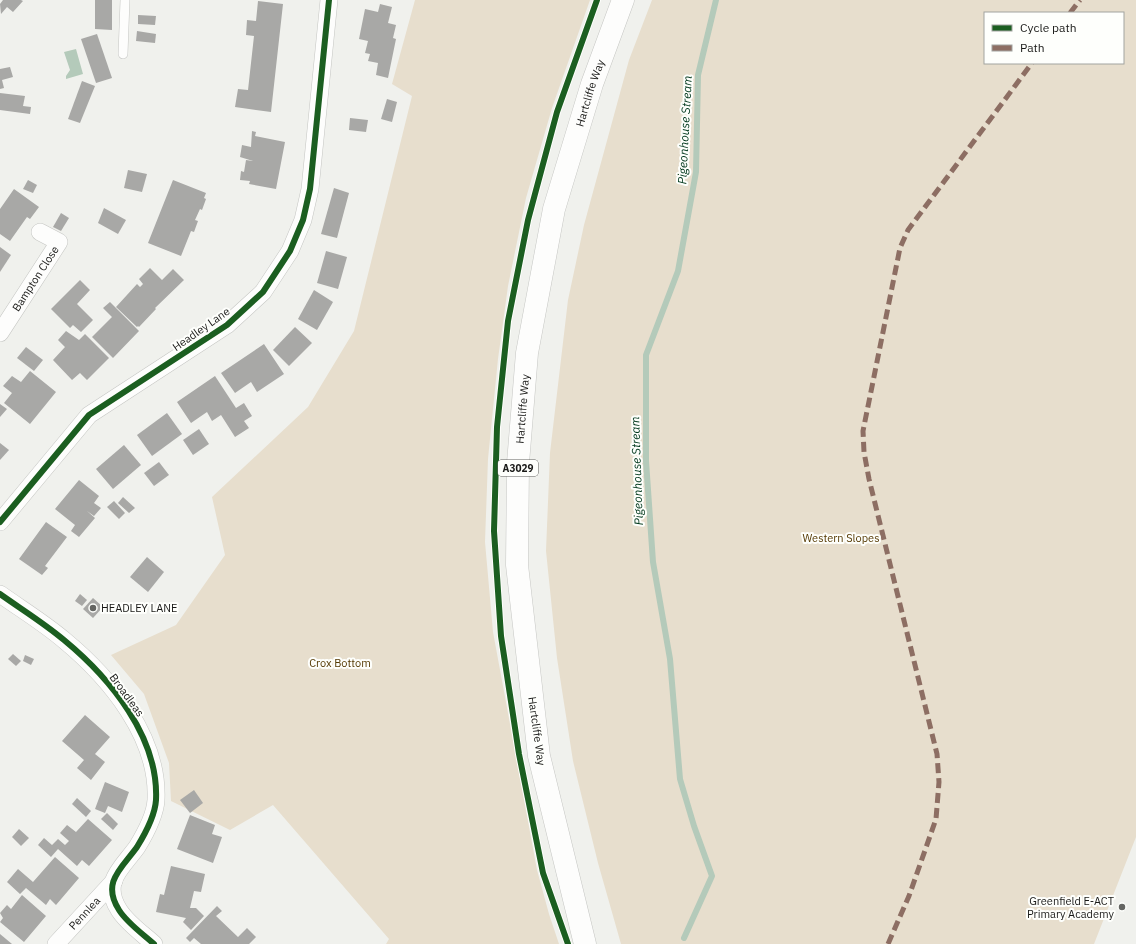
<svg xmlns="http://www.w3.org/2000/svg" width="1136" height="944" viewBox="0 0 1136 944" font-family="'IBM Plex Sans',sans-serif">
  <style>
    .green { fill: #e7decd; fill-rule: evenodd }
    .water { fill: #b4caba }
    .lines { fill: none; stroke-linecap: round; stroke-linejoin: round }
    .stream { stroke: #b4caba; stroke-width: 6 }
    .building { fill: #a8a8a6 }
    .service-casing { stroke: #c5c6c3; stroke-width: 10 }
    .minor-casing { stroke: #c5c6c3; stroke-width: 18 }
    .trunk-casing { stroke: #c5c6c3; stroke-width: 23 }
    .service { stroke: #fdfdfc; stroke-width: 9 }
    .minor { stroke: #fdfdfc; stroke-width: 17 }
    .trunk { stroke: #fdfdfc; stroke-width: 22 }
    .quiet { stroke: #8d6e63; stroke-width: 5; stroke-dasharray: 10 5; stroke-linecap: butt }
    .cycleway-casing { stroke: #fefffc; stroke-width: 8 }
    .cycleway { stroke: #1b5e20; stroke-width: 6 }
    .poi-dot { fill: #646562; stroke: #fefffc; stroke-width: 1.5 }
    .labels { text-anchor: middle; stroke-width: 4; stroke-linejoin: round; paint-order: stroke }
    .shield { fill: #fefffc; stroke: #5e5e5c; stroke-width: 1 }
    .shield-label { font-size: 10px; font-weight: bold; fill: #191917 }
    .street-label { font-size: 11px; fill: #191917; stroke: #fefffc }
    .park-label { font-size: 11px; fill: #553903; stroke: #fefffc }
    .poi-label { font-size: 11px; fill: #191917; stroke: #fefffc; text-anchor: start }
    .water-label { font-size: 12px; font-style: italic; fill: #00381c; stroke: #fefffc }
  </style>
  <rect width="100%" height="100%" fill="#f0f1ed"/>
  <!-- green -->
  <g class="green">
    <path d="M415,0H590L552,108L526,198L508,286L498,359L488,459L485,542L493,632L537,870L549,914L559,944H386L389,939L273,805L230,830L171,801L169,763L144,694L111,655L176,625L225,555L212,497L308,407L354,331L412,96L392,84Z"/>
    <path d="M652,0H1136V837L1094,944H621L598,863L573,761L557,658L546,551L550,453L568,300L584,225L629,60ZM985,13H1123V63H985Z"/>
  </g>
  <!-- water -->
  <path class="water" d="M76,49L83,74L66,79V76L70,70L64,52Z"/>
  <g class="lines">
    <!-- stream -->
    <path class="stream" d="M684,938L712,876L694,826L680,779L670,659L653,562L646,461V355L678,271L696,172L698,75L716,0"/>
  </g>
  <!-- building -->
  <g class="building">
    <path d="M3,0H21L23,1L13,12L7,7L1,14L0,4Z"/>
    <path d="M95,0H112V30L95,29Z"/>
    <path d="M258,1L283,4L271,112L235,107L238,89L248,90L254,36L246,35L247,20L256,21Z"/>
    <path d="M380,4L392,7L388,23L396,25L393,38L396,39L388,78L376,75L378,63L368,61L370,54L365,53L368,41L359,39L365,9L378,12Z"/>
    <path d="M138,15L156,16L155,25L138,24Z"/>
    <path d="M137,31L156,34L155,43L136,41Z"/>
    <path d="M97,34L112,78L96,83L81,39Z"/>
    <path d="M10,67L13,77L2,80L4,88L0,89V69Z"/>
    <path d="M82,81L95,86L80,123L68,119Z"/>
    <path d="M0,93L25,96L23,106L31,107L30,114L0,110Z"/>
    <path d="M387,99L397,102L392,122L381,119Z"/>
    <path d="M350,118L368,120L366,132L349,130Z"/>
    <path d="M252,131L256,132L255,136L285,142L276,189L249,184L250,181L240,180L241,171L244,172L246,160L253,161L240,157L242,145L251,147Z"/>
    <path d="M128,170L147,174L142,192L124,188Z"/>
    <path d="M28,180L37,185L33,193L23,189Z"/>
    <path d="M173,180L206,193L204,198L206,199L202,210L200,209L195,220L198,221L194,232L191,231L181,256L148,243Z"/>
    <path d="M334,188L349,193L337,238L321,234Z"/>
    <path d="M14,189L39,207L30,219L27,217L10,241L0,234V209Z"/>
    <path d="M104,208L126,220L118,234L98,223Z"/>
    <path d="M61,213L69,218L61,231L53,227Z"/>
    <path d="M0,247L11,255L0,272Z"/>
    <path d="M326,251L347,257L338,289L317,283Z"/>
    <path d="M150,268L162,280L173,269L184,280L155,308L156,309L139,327L138,326L137,327L116,307L137,284L140,287L143,284L139,279Z"/>
    <path d="M80,280L90,290L77,304L93,320L81,332L73,325L70,328L51,309Z"/>
    <path d="M314,290L333,302L317,330L298,319Z"/>
    <path d="M110,302L139,331L113,358L92,337L112,317L103,308Z"/>
    <path d="M295,327L312,343L289,366L273,350Z"/>
    <path d="M66,331L79,340L85,334L109,358L87,380L80,373L72,380L53,360L65,347L58,340Z"/>
    <path d="M264,344L284,374L257,392L251,382L235,393L221,373Z"/>
    <path d="M26,347L43,360L34,371L17,358Z"/>
    <path d="M30,371L56,392L30,424L4,403L12,393L3,386L12,376L21,382Z"/>
    <path d="M215,376L236,408L244,403L252,416L244,421L249,428L235,437L221,415L212,421L207,412L191,423L177,402Z"/>
    <path d="M0,404L7,409L0,417Z"/>
    <path d="M167,413L182,434L152,456L137,435Z"/>
    <path d="M199,429L209,444L193,455L183,440Z"/>
    <path d="M0,443L9,450L0,460Z"/>
    <path d="M124,445L141,465L113,489L96,469Z"/>
    <path d="M159,462L169,475L154,486L144,473Z"/>
    <path d="M79,480L99,496L94,503L101,508L94,516L87,511L95,518L79,537L71,531L75,525L55,509Z"/>
    <path d="M123,497L135,508L129,513L118,503Z"/>
    <path d="M114,501L125,513L119,519L107,507Z"/>
    <path d="M46,522L67,537L45,566L48,568L42,575L19,559Z"/>
    <path d="M147,557L164,572L148,592L130,577Z"/>
    <path d="M80,594L87,600L82,606L75,601Z"/>
    <path d="M93,598L103,607L93,618L83,609Z"/>
    <path d="M13,654L21,661L16,666L8,659Z"/>
    <path d="M25,655L34,659L31,665L23,661Z"/>
    <path d="M85,715L110,737L95,754L105,762L91,780L77,768L84,760L62,741Z"/>
    <path d="M105,782L129,792L122,812L108,806L105,813L95,809Z"/>
    <path d="M194,790L203,803L190,813L180,800Z"/>
    <path d="M77,798L91,811L86,817L72,804Z"/>
    <path d="M107,813L118,824L113,830L101,819Z"/>
    <path d="M190,815L215,825L212,834L222,837L213,863L177,849Z"/>
    <path d="M88,819L112,840L89,866L82,860L77,866L58,849L51,857L38,845L44,838L52,845L58,839L65,845L69,841L60,833L67,825L76,832Z"/>
    <path d="M19,829L29,838L21,846L12,837Z"/>
    <path d="M55,857L79,878L56,905L50,899L46,905L26,888L20,894L7,882L18,869L33,882Z"/>
    <path d="M171,866L205,874L201,892L194,891L190,908H196L204,916L191,930L183,922L186,918L156,912L160,894L164,895Z"/>
    <path d="M22,895L46,916L24,942L0,922L3,918L0,913L7,905L11,909Z"/>
    <path d="M217,906L222,911L216,916L238,937L247,928L256,937L249,944H201L194,938L190,942L186,938Z"/>
    <path d="M0,934L12,944H0Z"/>
  </g>
  <g class="lines">
    <defs>
      <path id="service" d="M123,54L125,0"/>
      <g id="minor">
        <path id="s1" d="M0,333L59,242L40,232"/>
        <path d="M0,522L89,415L227,325L263,292L290,251L303,220L310,189L329,0"/>
        <path d="M0,594C21,609 44,623 64,640C110,678 159,737 156,800C155,816 145,834 137,847C122,868 101,882 119,910C127,923 143,934 154,944"/>
        <path id="s2" d="M56,944L114,881"/>
      </g>
      <g id="trunk">
        <path id="s3" d="M585,944L539,756L517,565L518,463L527,353L554,209L592,84L623,0"/>
      </g>
    </defs>
    <!-- service casing -->
    <use href="#service" class="service-casing"/>
    <!-- minor casing -->
    <use href="#minor" class="minor-casing"/>
    <!-- trunk casing -->
    <use href="#trunk" class="trunk-casing"/>
    <!-- service -->
    <use href="#service" class="service"/>
    <!-- minor -->
    <use href="#minor" class="minor"/>
    <!-- trunk -->
    <use href="#trunk" class="trunk"/>
    <!-- quiet -->
    <g class="quiet">
      <path d="M1070,13L1080,0"/>
      <path d="M888,944L909,896L936,819L939,782L937,754L869,479L864,452L863,431L900,248L908,230L1032,63"/>
    </g>
    <defs>
      <g id="cycleway">
        <path d="M0,522L89,415L227,325L263,292L290,251L303,220L310,189L329,0"/>
        <path d="M0,594C21,609 44,623 64,640C110,678 159,737 156,800C155,816 145,834 137,847C122,868 101,882 119,910C127,923 143,934 154,944"/>
        <path d="M568,944L543,873L519,754L501,636L494,531L497,427L508,321L528,220L557,112L597,0"/>
      </g>
    </defs>
    <!-- cycleway casing -->
    <use href="#cycleway" class="cycleway-casing"/>
    <!-- cycleway -->
    <use href="#cycleway" class="cycleway"/>
  </g>
  <!-- markers -->
  <g class="poi-dot">
    <circle cx="93" cy="608" r="4"/>
    <circle cx="1122" cy="907" r="4"/>
  </g>
  <g class="labels">
    <!-- shield labels -->
    <rect class="shield" x="498" y="460" width="40" height="16" rx="3"/>
    <g class="shield-label">
      <text x="518" y="472">A3029</text>
    </g>
    <!-- street labels -->
    <g class="street-label">
      <text dy="4" stroke="none"><textPath href="#s3" startOffset="866">Hartcliffe Way</textPath></text>
      <text dy="4" stroke="none"><textPath href="#s1" startOffset="65">Bampton Close</textPath></text>
      <text transform="translate(201 329) rotate(-35)" y="4">Headley Lane</text>
      <text dy="4" stroke="none"><textPath href="#s3" startOffset="542">Hartcliffe Way</textPath></text>
      <text transform="translate(127 695) rotate(54)" y="4">Broadleas</text>
      <text transform="translate(537 731) rotate(82)" y="4">Hartcliffe Way</text>
      <text dy="4" stroke="none"><textPath href="#s2" startOffset="42">Pennlea</textPath></text>
    </g>
    <!-- park labels -->
    <g class="park-label">
      <text x="841" y="542">Western Slopes</text>
      <text x="340" y="667">Crox Bottom</text>
    </g>
    <!-- poi labels -->
    <g class="poi-label">
      <text x="101" y="612">HEADLEY LANE</text>
      <text x="1114" y="905" text-anchor="end">Greenfield E-ACT<tspan x="1114" dy="13">Primary Academy</tspan></text>
    </g>
    <!-- water labels -->
    <g class="water-label">
      <text transform="translate(685 130) rotate(-87)" y="4">Pigeonhouse Stream</text>
      <text transform="translate(637 471) rotate(-92)" y="4">Pigeonhouse Stream</text>
    </g>
  </g>
  <!-- legend -->
  <rect x="984" y="12" width="140" height="52" fill="#fefffc" stroke="#a2a3a0"/>
  <rect x="992" y="25" width="20" height="6" fill="#1b5e20" stroke="#a2a3a0"/>
  <text x="1020" y="32" font-size="12" fill="#191917">Cycle path</text>
  <rect x="992" y="45" width="20" height="6" fill="#8d6e63" stroke="#a2a3a0"/>
  <text x="1020" y="52" font-size="12" fill="#191917">Path</text>
</svg>
